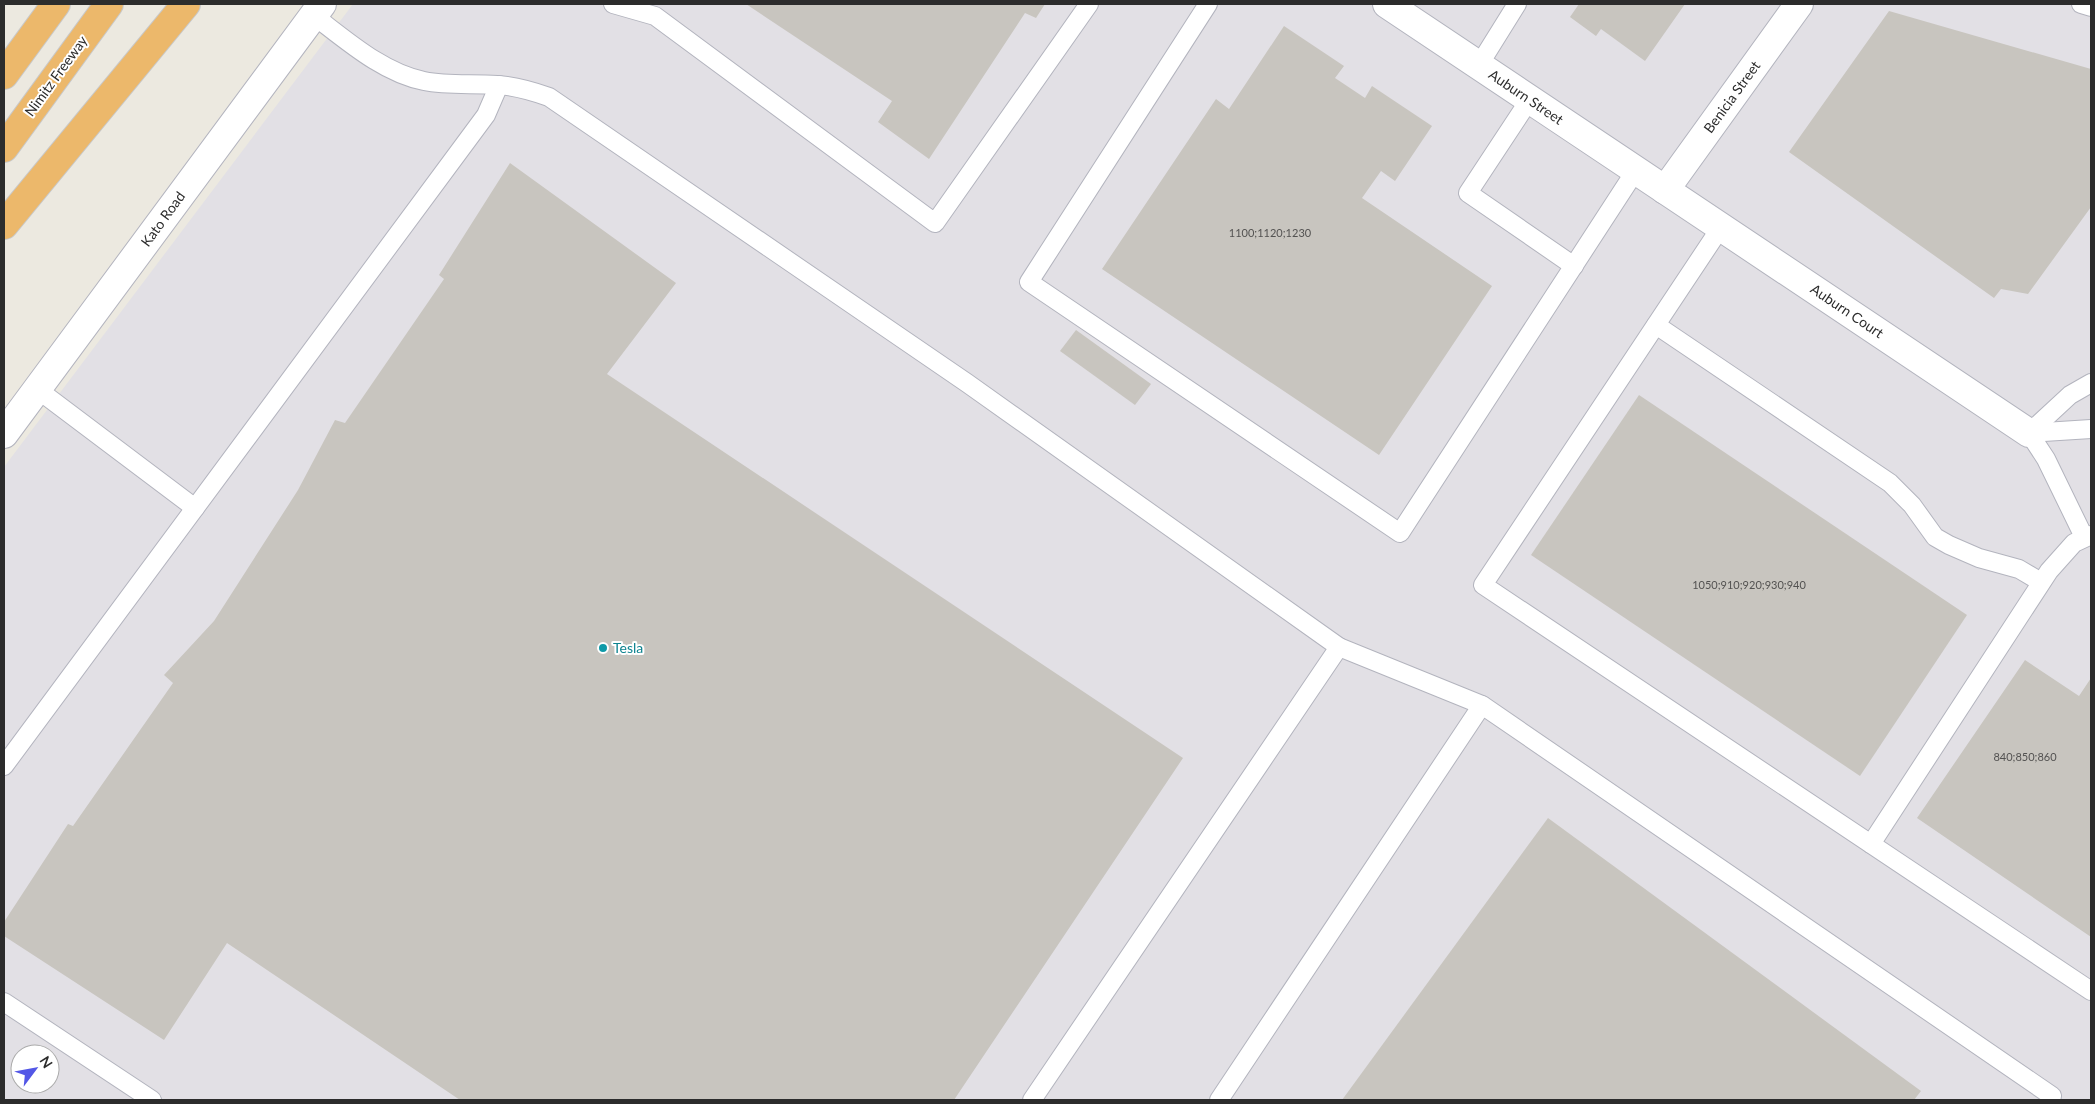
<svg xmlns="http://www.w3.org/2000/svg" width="2095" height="1104" viewBox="0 0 2095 1104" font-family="Lato,sans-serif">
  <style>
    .industrial { fill: #e2e0e5; fill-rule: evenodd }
    .building { fill: #c8c5bf }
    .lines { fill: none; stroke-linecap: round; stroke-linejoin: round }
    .lane-casing { stroke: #b3b4be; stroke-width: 20 }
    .street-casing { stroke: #b3b4be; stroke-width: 30 }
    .secondary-casing { stroke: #b3b4be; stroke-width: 30 }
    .highway-casing { stroke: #c8c8c8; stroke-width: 30 }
    .lane { stroke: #fff; stroke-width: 18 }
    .street { stroke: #fff; stroke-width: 28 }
    .secondary { stroke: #fff; stroke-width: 28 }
    .highway { stroke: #ecb86b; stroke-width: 28 }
    .culture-dot { fill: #0f9aa8; stroke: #fff; stroke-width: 2 }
    .labels { text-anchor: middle; stroke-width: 4; stroke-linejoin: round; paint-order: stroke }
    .number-label { font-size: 11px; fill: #535251 }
    .street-label { font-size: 14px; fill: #2c2c2c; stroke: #fff }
    .culture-label { font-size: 14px; fill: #0d838f; stroke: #fff; text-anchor: start }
  </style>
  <rect width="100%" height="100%" fill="#ece9e0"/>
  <!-- industrial -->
  <path class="industrial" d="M353,4H2091V1100H4V467ZM20,1054H50V1084H20Z"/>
  <!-- building -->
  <g class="building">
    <path d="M746,4H1045L1036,18L1025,13L929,159L878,122L892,101Z"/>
    <path d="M1579,4H1685L1645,61L1601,29L1596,36L1570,17Z"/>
    <path d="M1889,11L2091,69V207L2028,294L2001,289L1994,298L1789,152Z"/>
    <path d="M1284,26L1344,66L1335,78L1365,98L1372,86L1432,126L1395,181L1381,171L1362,198L1492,286L1379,455L1102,269L1216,99L1229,109Z"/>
    <path d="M510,163L676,283L607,374L1183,758L954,1100H460L227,943L164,1040L4,936V922L68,824L73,826L173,683L164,675L214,621L298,490L335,420L345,423L444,279L439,275Z"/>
    <path d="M1076,330L1151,384L1135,405L1060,351Z"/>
    <path d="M1639,395L1967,615L1860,776L1531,555Z"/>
    <path d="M2025,660L2079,696L2091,678V937L1917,818Z"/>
    <path d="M1548,818L1921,1091L1914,1100H1342Z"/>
  </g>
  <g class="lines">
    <defs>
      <g id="lane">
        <path d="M613,4L655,16L935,223L1089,4"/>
        <path d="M1208,4L1029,282L1400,533L1636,170"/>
        <path d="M2081,4L2091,7"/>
        <path d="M313,15C346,40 383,73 424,81C448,86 473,83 497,85C515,86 532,91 549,97L967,383L1339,647L1032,1100"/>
        <path d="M1479,65L1517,4"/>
        <path d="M1530,99L1468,193L1574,266"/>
        <path d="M1721,227L1483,585L2091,991"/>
        <path d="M1656,325L1890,483L1912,505L1935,537L1949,545L1979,558L2019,569L2041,582"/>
        <path d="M37,389L195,508"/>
        <path d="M2029,433L2046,459L2084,537"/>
        <path d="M2029,433L2070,395L2091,383"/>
        <path d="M2029,433L2091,429"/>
        <path d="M1339,647L1482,705"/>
        <path d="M4,766L486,115L499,85"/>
        <path d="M1871,844L2049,571L2074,543L2091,535"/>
        <path d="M4,1002L152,1100"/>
        <path d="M1219,1100L1482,705L2052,1096L2049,1100"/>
      </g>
      <g id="street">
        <path d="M1387,4L2029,433"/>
        <path d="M1665,190L1799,4"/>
      </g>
      <path id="secondary" d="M4,434L322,4"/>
      <g id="highway">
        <path d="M4,75L56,4"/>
        <path d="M4,148L109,4"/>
        <path d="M4,225L186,4"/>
      </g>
    </defs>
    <!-- lane casing -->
    <use href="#lane" class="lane-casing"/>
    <!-- street casing -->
    <use href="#street" class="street-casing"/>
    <!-- secondary casing -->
    <use href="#secondary" class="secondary-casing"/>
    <!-- highway casing -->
    <use href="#highway" class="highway-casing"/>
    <!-- lane -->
    <use href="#lane" class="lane"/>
    <!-- street -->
    <use href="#street" class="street"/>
    <!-- secondary -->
    <use href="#secondary" class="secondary"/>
    <!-- highway -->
    <use href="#highway" class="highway"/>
  </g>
  <!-- markers -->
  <circle class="culture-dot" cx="603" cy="648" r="5"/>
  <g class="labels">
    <!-- number labels -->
    <g class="number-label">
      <text x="1270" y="237">1100;1120;1230</text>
      <text x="1749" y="589">1050;910;920;930;940</text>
      <text x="2025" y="761">840;850;860</text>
    </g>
    <!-- street labels -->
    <g class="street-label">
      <text transform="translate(56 76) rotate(-54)" y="5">Nimitz Freeway</text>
      <text transform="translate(1526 97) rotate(34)" y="5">Auburn Street</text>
      <text transform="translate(1732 97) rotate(-54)" y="5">Benicia Street</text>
      <text transform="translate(163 219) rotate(-54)" y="5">Kato Road</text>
      <text transform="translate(1847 311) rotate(34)" y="5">Auburn Court</text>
    </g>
    <!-- culture labels -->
    <g class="culture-label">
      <text x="613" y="653">Tesla</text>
    </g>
  </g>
  <!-- border -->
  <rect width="2095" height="1104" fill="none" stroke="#2c2c2c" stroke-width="10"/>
  <!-- north arrow -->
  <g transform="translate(35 1069) rotate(58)"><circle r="24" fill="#ffffff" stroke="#ababab"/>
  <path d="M0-4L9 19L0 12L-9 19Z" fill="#5357e6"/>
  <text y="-8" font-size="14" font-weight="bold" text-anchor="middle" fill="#2c2c2c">N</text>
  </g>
</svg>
